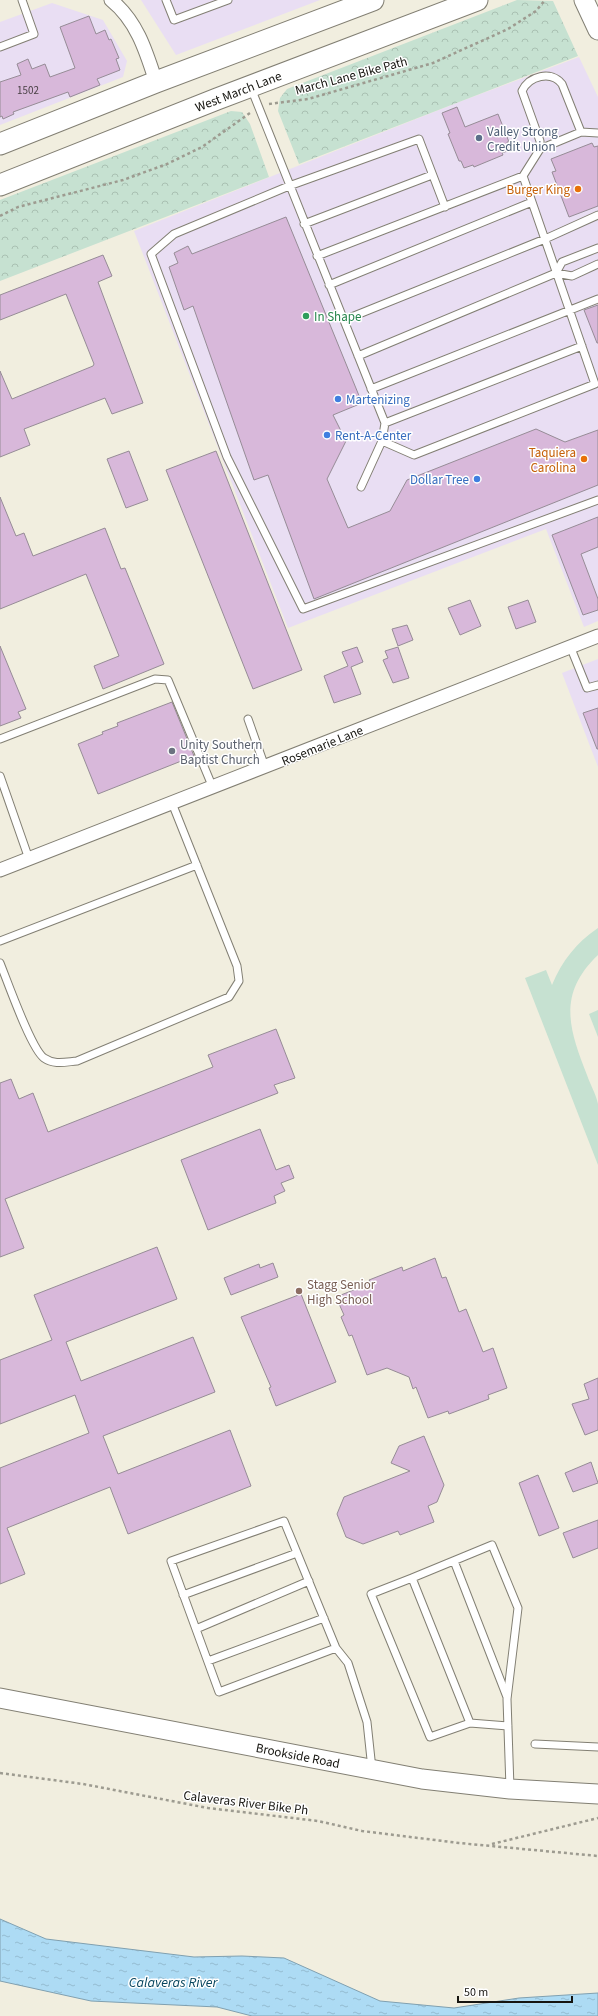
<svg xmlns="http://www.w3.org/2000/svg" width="598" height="2016" font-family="'Source Sans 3',sans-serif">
  <defs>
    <pattern id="park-crowns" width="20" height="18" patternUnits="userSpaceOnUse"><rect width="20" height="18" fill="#c6e1d1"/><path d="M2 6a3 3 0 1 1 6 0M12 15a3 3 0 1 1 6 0" fill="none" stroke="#a9c0b2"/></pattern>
    <pattern id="water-ripples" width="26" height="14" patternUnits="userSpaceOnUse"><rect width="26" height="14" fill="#addbf4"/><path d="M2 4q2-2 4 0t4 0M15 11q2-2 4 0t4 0" fill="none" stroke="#94bbd0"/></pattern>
  </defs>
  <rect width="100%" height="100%" fill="#f1eedf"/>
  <path fill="#e9def3" d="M141,0h179l-144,55z
    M52,3l51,17 24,41 -4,16 -123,48v-103z
    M579,57l19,40v524l-14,6 -38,-98 -258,99 -154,-397 325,-129z
    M598,659v108l-36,-94z"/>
  <path fill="#c6e1d1" d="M598,928v27c-41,39 -29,74 -11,120 3,9 9,19 11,29 0,15 0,44 0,61l-73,-187 21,-8 6,15c10,-24 24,-42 46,-57z
    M598,1010v27l-9,-23z"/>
  <path fill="url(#park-crowns)" d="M517,0l36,1 25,55 -279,108 -21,-53 2,-13 7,-9z
    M231,111l11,1 8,12 19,53 -269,104v-81z"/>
  <path fill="url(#water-ripples)" stroke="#80a0b0" d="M0,1919l46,20 148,18 48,-1 42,2 96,43 74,7 65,-10 79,-5v23h-346l-35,-9 -126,-6 -91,-20z"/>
  <path fill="#d8b8da" stroke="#968c96" d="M89,16l7,18 9,-4 4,10 2,-1 8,19 -3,1 4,11 -23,9 3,6 -30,12 -2,-5 -55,20 1,2 -11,5 -1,-3 -2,1v-35l21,-7 -4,-11 11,-5 4,10 13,-5 5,13 25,-9 -15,-41z
    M457,107l8,20 33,-13 11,28h-2l3,8 -8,3 1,2 -29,12 -1,-2 -9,3 -3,-7h-2l-11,-27 2,-1 -8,-20z
    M592,143l2,4 4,-1v60l-29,11 -17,-45 4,-1 -5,-12z
    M286,217l76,186 -29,12 13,26 -19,38 21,49 42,-17 17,-31 129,-51 29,13 33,-12v55l-284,114 -46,-124 -14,5 -61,-174 -9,4 -15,-43 9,-4 -4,-10 14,-7 4,8z
    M103,255l9,21 -14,6 45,121 -31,11 -7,-16 -81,31 6,16 -30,12v-86l12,28 81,-33 1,-2 -28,-70 -66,26v-25z
    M598,305v38h-1l-13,-33z
    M129,451l19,49 -22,8 -19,-49z
    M216,451l86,219 -49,19 -87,-219z
    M0,497l16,39 8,-3 9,23 72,-28 16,41 4,-1 39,96 -61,25 -9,-23 25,-10 -33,-82 -86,35z
    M598,517v30l-17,7 17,45v11l-15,5 -31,-80z
    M470,600l11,26 -21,9 -12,-27z
    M528,600l8,22 -20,7 -8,-22z
    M407,625l6,15 -15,6 -6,-17z
    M0,646l26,63 -8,3 3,6 -21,8z
    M357,647l6,15 -12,5 10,27 -27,9 -10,-27 24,-10 -6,-14z
    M398,647l11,31 -16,5 -10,-23 5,-2 -3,-7z
    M172,702l22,54 -96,38 -20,-50 25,-10 -1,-2 16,-6 -1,-3z
    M598,708v41h-1l-14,-36z
    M276,1029l19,49 -21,7 4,8 -273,106 19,49 -24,9v-174l11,-4 8,20 14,-6 15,39 165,-65 -5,-12z
    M260,1129l16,41 13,-5 5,13 -13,5 4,8 -11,5 2,7 -68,27 -27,-70z
    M157,1247l20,52 -111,43 15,39 112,-44 22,55 -112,44 15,38 112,-44 21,56 -123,48 -18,-47 -103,41 18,46 -25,10v-116l89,-35 -14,-38 -75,29v-64l52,-20 -18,-45z
    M435,1258l7,20 4,-1 13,35 7,-3 17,43 10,-4 14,40 -19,7 1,4 -40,15 -1,-3 -20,7 -12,-31 -3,2 -4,-12 -22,-9 -20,7 -15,-40 -3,1 -8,-19 3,-2 -8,-18 35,-14 -2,-3 33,-13 1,4z
    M273,1263l5,14 -47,18 -7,-17 35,-14 1,4z
    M301,1294l35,88 -60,24 -7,-18 2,-1 -30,-70z
    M598,1378v52l-13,5 -13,-31 17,-5 -5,-15z
    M424,1436l20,49 -7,17 -9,4 6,16 -34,13 -2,-4 -35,13 -17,-7 -9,-23 7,-17 66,-26 -19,-8 8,-17z
    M591,1462l7,21 -25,9 -8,-19z
    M538,1475l21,53 -20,8 -20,-53z
    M598,1520v28l-25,10 -10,-25z"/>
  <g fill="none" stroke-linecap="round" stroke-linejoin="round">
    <g stroke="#827f73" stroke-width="9">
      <path id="lane" d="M166,0l8,20 54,-20
        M0,47l34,-13 -12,-34
        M251,88l134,335 -3,18 -21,46
        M581,132l17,1
        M523,176l17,-27v-8l-18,-50c7,-15 29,-21 40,-7l19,48 -41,17
        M445,207l-26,-68 -130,47 -115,48 -23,20 76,203 76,152 295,-109
        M304,224l128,-49
        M317,256l206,-80 72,208 -181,71 -32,-14
        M556,273l6,-11 36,-14
        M329,285l203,-83
        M344,320l201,-81 53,-24
        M358,356l198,-83 16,3 26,-12
        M371,389l227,-90
        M385,423l197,-77
        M570,646l17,42 11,-3
        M248,719l17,48
        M0,739l155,-60 13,1 45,108
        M0,776l29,83
        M0,941l197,-76
        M0,963c7,17 31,86 44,95 10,7 21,4 33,3l152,-64 10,-16 -2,-15 -65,-163
        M454,1561l53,136
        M412,1578l80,-33 26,63 -11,91 3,89
        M183,1595l114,-42
        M196,1629l113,-48
        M336,1648l-117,44 -48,-131 113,-40 52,127 12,15 19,59 5,47
        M208,1661l116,-43
        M470,1723l-58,-145 -41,16 59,143 40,-14 38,3
        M535,1744l63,3"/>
    </g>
    <g stroke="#827f73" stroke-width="15">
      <path id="street" d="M111,0c26,21 35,51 45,82
        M0,870l598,-234"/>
    </g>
    <g stroke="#827f73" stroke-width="21">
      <path id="secondary" d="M584,0l14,30
        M0,1698l422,81 88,10 88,5"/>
    </g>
    <g stroke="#827f73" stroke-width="23">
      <path id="primary" d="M0,144l156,-62 217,-82
        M0,185l217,-86 260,-99"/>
    </g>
    <path stroke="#9d9b90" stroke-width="2.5" stroke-dasharray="3 3" stroke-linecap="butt" d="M269,104l39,-5 125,-36 75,-34 28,-18 9,-11
      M0,216l18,-9 105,-27 44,-16 35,-17 48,-34
      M0,1773l83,11 125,24 110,13 44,10 97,12 139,13
      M492,1844l106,-26"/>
    <use href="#lane" stroke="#fff" stroke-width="7"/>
    <use href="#street" stroke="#fff" stroke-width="13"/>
    <use href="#secondary" stroke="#fff" stroke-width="19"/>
    <use href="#primary" stroke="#fff" stroke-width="21"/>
  </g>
  <circle fill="#5c6f8a" stroke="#fff" stroke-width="1.5" cx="479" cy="138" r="4"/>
  <g fill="#e8710a" stroke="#fff" stroke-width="1.5">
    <circle cx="578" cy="189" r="4"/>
    <circle cx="584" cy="459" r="4"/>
  </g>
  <circle fill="#2e9e5b" stroke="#fff" stroke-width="1.5" cx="306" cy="316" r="4"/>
  <g fill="#3f7fe0" stroke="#fff" stroke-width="1.5">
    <circle cx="338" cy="399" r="4"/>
    <circle cx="327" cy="435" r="4"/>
    <circle cx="477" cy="479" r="4"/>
  </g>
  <circle fill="#6b7280" stroke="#fff" stroke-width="1.5" cx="172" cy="751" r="4"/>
  <circle fill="#8d6e63" stroke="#fff" stroke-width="1.5" cx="299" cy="1291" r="4"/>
  <g text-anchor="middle" stroke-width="3" stroke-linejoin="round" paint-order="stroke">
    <g font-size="11" fill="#463e42">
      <text x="28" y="94">1502</text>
    </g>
    <g font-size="13" fill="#161510" stroke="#fff">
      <text transform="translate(351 75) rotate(-15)" y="5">March Lane Bike Path</text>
      <text transform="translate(238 91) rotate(-21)" y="5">West March Lane</text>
      <text transform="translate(322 745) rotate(-22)" y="5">Rosemarie Lane</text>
      <text transform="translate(298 1755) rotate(11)" y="5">Brookside Road</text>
      <text transform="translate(246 1802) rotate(7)" y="5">Calaveras River Bike Ph</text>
    </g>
    <g font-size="13" fill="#4e5e75" stroke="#fff" text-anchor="start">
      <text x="487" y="136">Valley Strong<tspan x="487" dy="15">Credit Union</tspan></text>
    </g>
    <g font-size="13" fill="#c56008" stroke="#fff" text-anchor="end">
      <text x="570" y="194">Burger King</text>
      <text x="576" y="457">Taquiera<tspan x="576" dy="15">Carolina</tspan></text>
    </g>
    <g font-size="13" fill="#27864d" stroke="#fff" text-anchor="start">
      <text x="314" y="321">In Shape</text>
    </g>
    <g font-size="13" fill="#366cbe" stroke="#fff" text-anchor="start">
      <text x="346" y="404">Martenizing</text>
      <text x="335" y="440">Rent-A-Center</text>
      <text x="469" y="484" text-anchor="end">Dollar Tree</text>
    </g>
    <g font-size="13" fill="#5b616d" stroke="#fff" text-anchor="start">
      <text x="180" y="749">Unity Southern<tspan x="180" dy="15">Baptist Church</tspan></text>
    </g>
    <g font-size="13" fill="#785e54" stroke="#fff" text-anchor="start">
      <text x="307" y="1289">Stagg Senior<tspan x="307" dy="15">High School</tspan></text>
    </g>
    <g font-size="14" font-style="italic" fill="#07465f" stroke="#fff">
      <text x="173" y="1987">Calaveras River</text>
    </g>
  </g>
  <path d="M458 1996v6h114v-6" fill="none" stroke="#161510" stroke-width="2"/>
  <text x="464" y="1996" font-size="12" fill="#161510" stroke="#ffffff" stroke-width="3" paint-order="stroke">50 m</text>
</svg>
